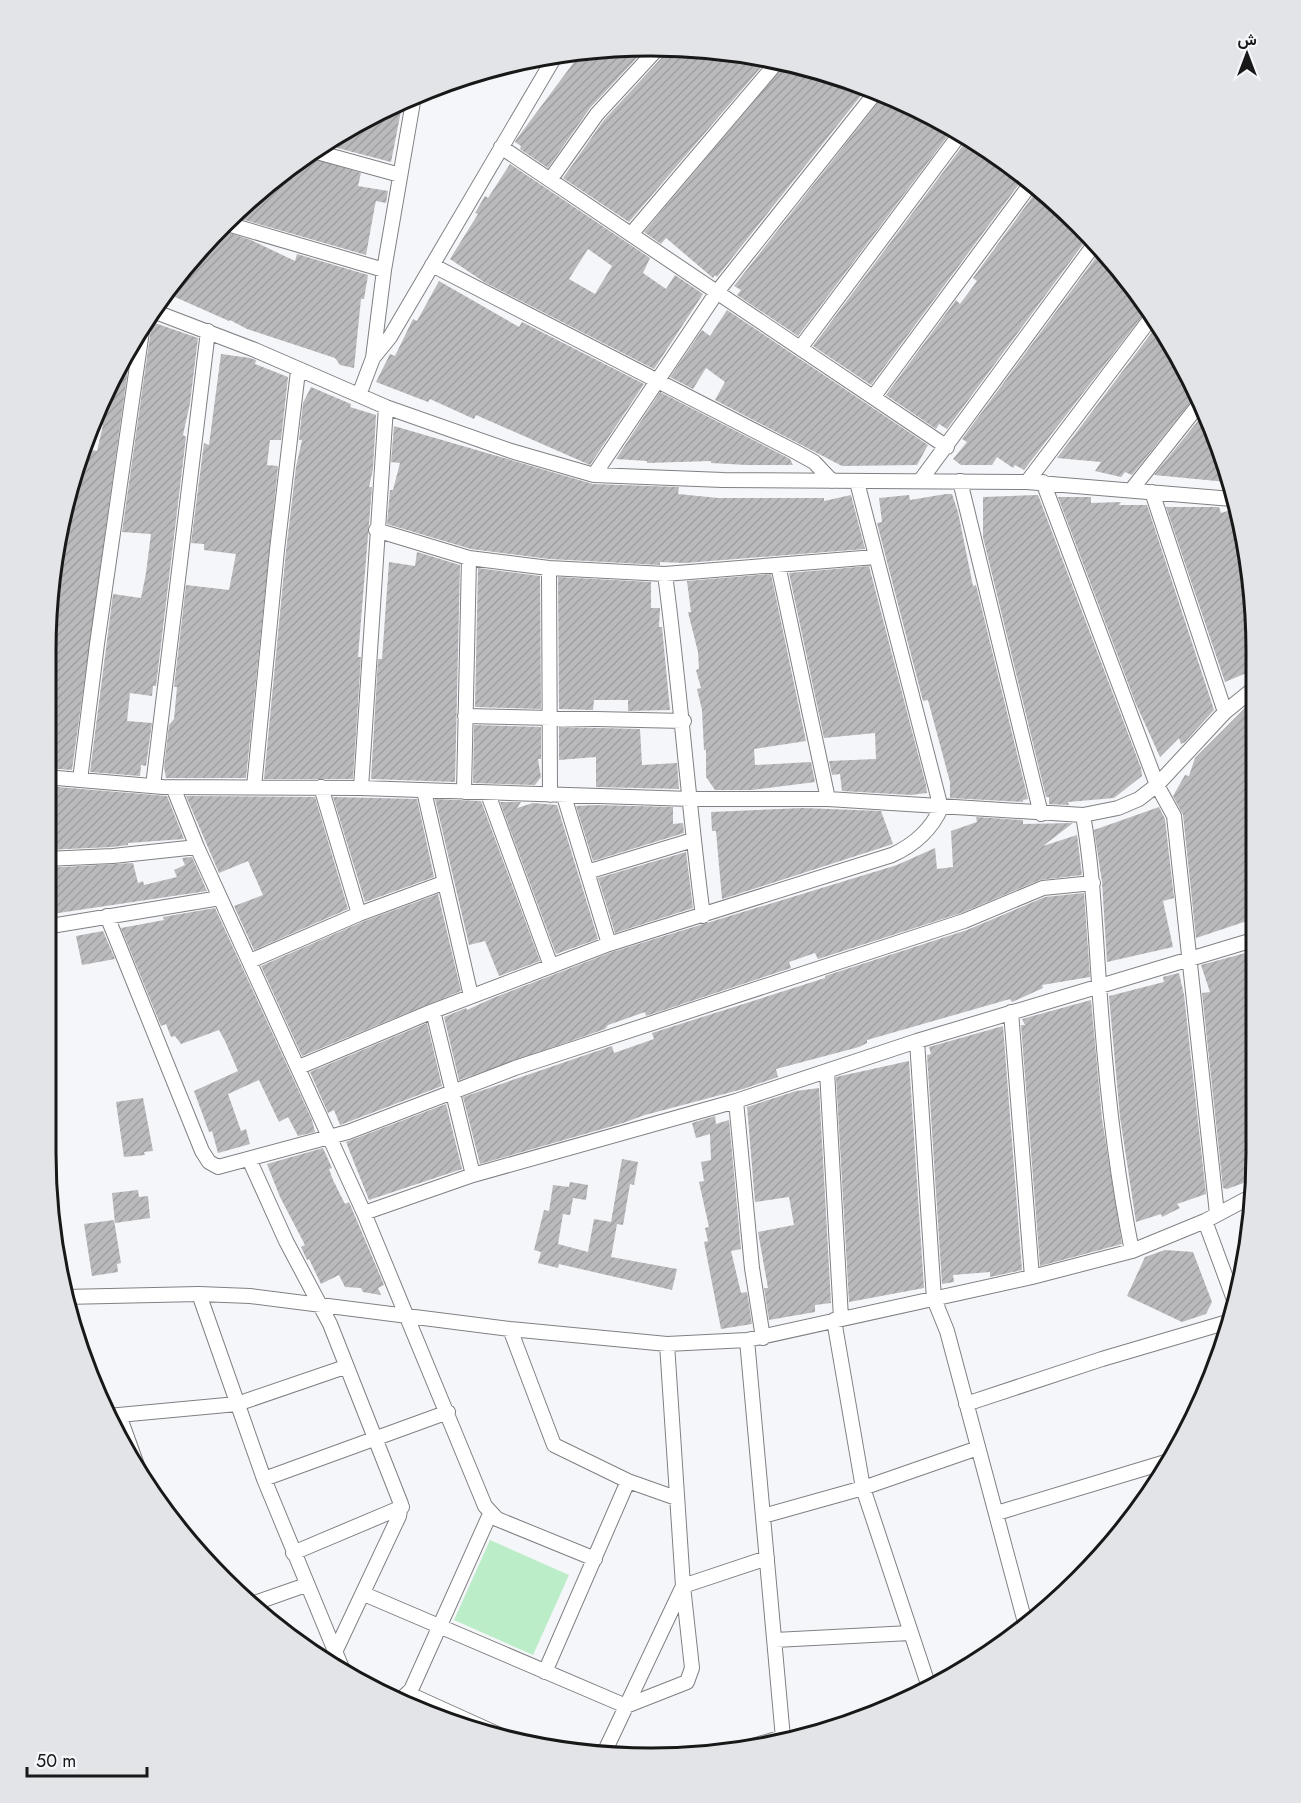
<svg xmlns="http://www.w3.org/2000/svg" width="1301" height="1803" font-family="Jost,Vazirmatn,sans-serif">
  <defs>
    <pattern id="building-hatch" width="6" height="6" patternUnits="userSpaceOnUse" patternTransform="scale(1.5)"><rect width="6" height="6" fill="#bab9bc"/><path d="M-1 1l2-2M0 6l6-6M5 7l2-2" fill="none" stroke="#9f9ea1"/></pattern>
  </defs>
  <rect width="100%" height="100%" fill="#f5f6f9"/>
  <path fill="#bcedc9" d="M490,1540l79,35 -36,80 -79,-35z"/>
  <path fill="url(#building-hatch)" fill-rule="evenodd" d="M690,46l78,13 -139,163 -66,-44 41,-58 62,-67 2,-6z
    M646,48l-56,60 -42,60 -28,-19 1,-3 -6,-4 1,-2 67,-90z
    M787,62l21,4 59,22 -150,189 -2,-2 -2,3 -47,-40 -5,6 -17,-12z
    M884,95l35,13 34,21 -155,207 -61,-41 4,-5 -7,-4z
    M403,101l-12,61 -69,-18 26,-18z
    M967,140l58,36 -154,209 -58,-39z
    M306,156l55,17 -3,13 30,5 -2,12 -10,-2 -1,4 -9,50 -135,-39 21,-21z
    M510,164l140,94 -7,15 23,16 9,-14 28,19 -49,75 -170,-87 -34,-23 28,-45 -3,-1 10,-17 3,2zM588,249l24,17 -17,28 -26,-15z
    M1039,188l50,48 -142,193 -8,-5 -3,5 -50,-34 70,-95 4,4 17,-23 -4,-3z
    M217,229l34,11 44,21 2,-7 71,21 -4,24h-3l-7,69 -14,-3 -5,-7 -88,-29 -17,-9 -1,1 -63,-28 29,-41z
    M1103,248l10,13 -3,4 14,10 25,32 -125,163 -9,-5 -2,3 -16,-11 -5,8h-31l-8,-6 14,-17 -5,-3z
    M439,281l80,46 3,-5 122,62 -54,81 -114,-50 -2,4 -44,-20 -2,3 -52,-20 14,-28 5,2 18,-37 4,2z
    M727,310l201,135 -11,20 -75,1 -127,-66 10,-18 -19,-14 -13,21 -23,-12 32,-47 8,6z
    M152,322l46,16 -8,65 -7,32 3,2 -30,249h-3l-1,10 -22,-3 -3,28 25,2 -6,43 -5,-1 -1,11 -50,-4 23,-178 28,4 5,-25 5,-39 -29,-2z
    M1159,323l38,71 -65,81 -7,-3 -4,5 -26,-6 6,-9 -44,-4z
    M132,340l-60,430 -27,-2v-77l6,1 4,-37 -7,-1 5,-39 -4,-1 8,-82 25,-84 15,3 6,-26 -13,-2 1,-4z
    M221,354l29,4 6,2 -1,4 33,13 -7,63h-11l-3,25 11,1 -32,312h-80l-2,-11 5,-42 5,-6 3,-32h-3l12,-102 43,5 7,-36 -32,-4v-6l-13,-1 13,-100 5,2z
    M311,387l40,17 -1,3 26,8 -3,54 -4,18h3l-14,170h3l-8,122h-89l22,-228 10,-84 6,-27h-3l4,-37z
    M660,392l130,67 3,6h-46l-36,-2v-2l-64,2v-2l-31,-2z
    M1206,411l21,71 -73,-7z
    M394,426l199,58 86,3 -1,7 40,4h106v3l27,-6 14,54 -180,14 -25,-1v3l-110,-6 -79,-10 -84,-25 3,-34h3l7,-27 -9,-1z
    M946,494h6l6,18 15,74 3,-1 52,214 -5,1v2l-73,-4v-16l-22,-82 -5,1 -46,-178 5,-1 -3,-24 30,-3 1,5z
    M1038,495l103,273 1,8 -28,22 -46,4 1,3 -20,-1v-7h-3l-63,-260v-40z
    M1058,497h33v6l30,-1 -2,3h28l67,205 -29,32 -4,2 -2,-6 -19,19 -24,-53z
    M1166,507h53l2,6 13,-4 17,62v7l-4,2 4,11v80l-26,11z
    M417,552l43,13 -5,217 -84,-3 7,-120h4l7,-97 26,4z
    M869,566l57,219 1,8 -16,2 -69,-4 -2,-17 -8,1 -3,-14 47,-2 -1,-26 -51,5 -35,-165z
    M478,568l62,8 1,133 -66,-2z
    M771,574l35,167 -52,8 1,16 56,-3 4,20 -64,8h-36l-9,-13v-27h-2l-2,-40 -5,-21 4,-1 -5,-18 3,-1 -1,-17 -10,-40h3l-4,-31z
    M558,577l93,5v26h9l-1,19h3l8,83 -42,1v-11h-34l-1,10 -34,-1z
    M1248,705l4,2 1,212 -57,19 -13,-123 -10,-19 12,-21 4,1 6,-18z
    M474,725l67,2v32h-3l3,18 -6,8 -62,-2z
    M559,727l81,2 2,36 35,-2 2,26 -83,-2v-30l-37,3z
    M45,786l122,10 17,43 -56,4v2l-16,2 -67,3z
    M186,796l129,1 33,112 -94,41 -20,-44 29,-11 -15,-34 -29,12z
    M333,797l84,2 17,78 -69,25z
    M435,799l46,2 59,160 -41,15 -14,-35 -16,4z
    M500,802h21l-4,6 16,-5 24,2 41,134 -42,15z
    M595,805l78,2v17l10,-1 1,10 -91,28 -17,-55z
    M1159,807l6,12 9,79 -11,3 10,46 -66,15 -5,-80 -8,-52z
    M803,808l78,3 12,33 -171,55 -6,-68h-4l-1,-19z
    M976,817l47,3v4l50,-1 -30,23 34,-11 5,40 -42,5 -79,33 -143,46 -3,-6 -26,9 2,6 -145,48 -1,-4 -37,13 -3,4 -146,51 -15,-63 22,-9 1,2 26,-12 119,-46 285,-87 38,-17 2,21 16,-2 -2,-36 26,-9z
    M686,852l7,56 -78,25 -17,-55z
    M192,857l15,34 -162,24v-47l88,-5 5,20 5,-2 1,4 33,-8 -3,-7 11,-5 -3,-7z
    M1084,893l6,84 -48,8 1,3 -31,14 -2,-3 -143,41v3l-8,4 -83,22 2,8 -35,12 -98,26 -22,8 -143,41 -17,-67 149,-51 2,7 40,-14 -2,-6 173,-55v-2l142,-46 78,-33z
    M438,894l23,97 -159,65 -41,-90 101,-44z
    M215,908l97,212 3,12 -17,4 -10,-19 -9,5 -20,-42 -31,14 13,37 5,-2 4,15 -32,9 -6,-22 -3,1 -15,-41 44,-20 -13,-30 -6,-11 -38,14 -6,-8 -4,1 -5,-13 -5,2 -40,-98 43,-8 -1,-3z
    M103,931l12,28 -33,6 -6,-29z
    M1253,951l2,221 -6,1 3,7 -25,9 -4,-1 -21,-195 8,-1 -9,-27z
    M1179,973l5,22 22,199 -29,10 3,4 -18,9 -1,-3 -25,8 -16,-105 -11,-121 55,-14 -1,-5z
    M1091,1000l11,119 20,125 -82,22 -19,-241h4l-3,-6z
    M427,1023l15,63 -102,39 -6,-15 -6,3 -18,-41z
    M1003,1026l19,244 -32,7v-5l-37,3 1,7 -12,2 -15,-229 4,-1 -2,-7z
    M909,1061l15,227 -75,14 -13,-225z
    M819,1088l12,215 -16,2v7l-46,8 -5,-32h4l-10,-56 36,-7 -5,-28 -34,5 -8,-95 49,-16z
    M143,1098l10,53 -9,1 1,3 -21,2 -8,-55z
    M446,1104l16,65 -93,31 -23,-58z
    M715,1116l1,8 13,-4 12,129 -10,2 10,42 6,-1 5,32 -31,5 -17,-87 4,-1 -3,-13 4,-1 -10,-45 5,-1 -3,-19 10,-2 -1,-26 -14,4 -4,-15z
    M323,1148l9,20 -3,1 4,11 12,24 4,-2 35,83 -6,3 3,7 -18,-3 -2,-4 -16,-1 -6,-12 -18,9 -12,-25 -2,1 -6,-13 4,-2 -25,-48 -13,-33z
    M622,1159l16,3 -4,23 -4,-1 -7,41 -6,-1 -6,33 66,12 -5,21 -113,-26 -1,4 -20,-5 3,-11 -7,-2 10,-40 5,1 4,-26 16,2 1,-5 18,3 -2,15 -13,-2 -3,17 -7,-1 -5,30 30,8 6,-33 17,3z
    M138,1190l1,7 9,-1 2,22 -35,5 -3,-30z
    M114,1220l7,43 -4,1 1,8 -26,4 -8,-52z
    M1165,1250l28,2 19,50 -6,12 -24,8 -55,-26 18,-39z"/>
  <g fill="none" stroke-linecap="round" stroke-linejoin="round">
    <g stroke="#7f8083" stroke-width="16">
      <path id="street" d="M501,147l446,300
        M313,151l87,24
        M550,180l47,-66 62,-67
        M224,223l160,47
        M632,233l146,-172
        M432,265l362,186 20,11 18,19
        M153,311l102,39 131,57 125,44 83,24 129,5 304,2 205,17
        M801,347l159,-213
        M373,358l17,-21 167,-284
        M359,395l14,-37 11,-88 30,-174
        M874,396l158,-214
        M594,475l123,-183 159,-200
        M920,481l176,-239
        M960,481l81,333
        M1027,482l127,-168
        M1043,482l114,303 17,31 43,398
        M1132,489l69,-87
        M1152,492l73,220
        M376,530l93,28
        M778,565l50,234
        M549,568l1,227
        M665,574c15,114 23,228 38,342
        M465,716l219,5
        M45,777l118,10 198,1 330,11h137l255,16 35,-7 21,-9 18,-14 68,-73 27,-22
        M80,780l17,-136 46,-320
        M153,786l55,-455
        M173,787l24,60 167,366 121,293 12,13 98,40
        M254,787l23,-237 21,-179
        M321,787l38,127
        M361,788l25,-381
        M424,791l47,205
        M464,792l5,-234 80,10 116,6 210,-17
        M488,794l63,172
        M564,796l45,148
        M1083,815c10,56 12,112 16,168 6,90 15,180 33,268
        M45,859l68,-3 84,-9
        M587,872l106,-32
        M107,916l95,235 7,11 9,5 130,-35 167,-64 449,-147 79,-33 50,-5
        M45,927l175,-29
        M250,961l109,-47 84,-31
        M433,1011l40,164
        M1011,1012l21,265
        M917,1041l17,258 13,32 79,295
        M299,1067l134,-56 176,-67 283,-89c22,-10 39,-25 49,-47l-84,-326
        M827,1071l14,247
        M736,1101l16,167 11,70
        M249,1159l37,82 44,83 71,180 -2,12 -64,136
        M364,1213l109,-38 263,-74 181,-60 336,-101
        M1205,1221l31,84
        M199,1294l65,185 78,189
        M64,1297l135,-3 51,2 260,33 157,15 80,-4 285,-63 100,-26 73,-30 49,-26
        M834,1320l29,168 66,199
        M510,1329l44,116 74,36 48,17
        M747,1340l36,398
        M966,1404l136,-45 129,-38
        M119,1415l23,64
        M108,1416l129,-12 108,-37
        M264,1479l184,-67
        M997,1513l172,-52
        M763,1516l100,-28 115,-40
        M293,1553l109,-46
        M364,1594l262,112 61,-24 5,-14 -9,-82 -16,-242
        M249,1605l57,-20
        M775,1640l135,-7
        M545,1672l83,-191
        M409,1694l95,43
        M398,1702l13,-12 79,-176
        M736,1751l47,-14
        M604,1753l79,-167 84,-28"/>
    </g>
    <use href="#street" stroke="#fff" stroke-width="14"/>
  </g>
  <path d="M0 0H1301V1803H0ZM651 56H651A595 595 0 0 1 1246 651V1153A595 595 0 0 1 651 1748H651A595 595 0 0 1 56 1153V651A595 595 0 0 1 651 56Z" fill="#e3e4e7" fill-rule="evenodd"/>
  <path fill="none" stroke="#181819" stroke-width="3" d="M651 56H651A595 595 0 0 1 1246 651V1153A595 595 0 0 1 651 1748H651A595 595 0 0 1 56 1153V651A595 595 0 0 1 651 56Z"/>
  <g transform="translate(1247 54)" stroke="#f5f6f9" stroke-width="4.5" paint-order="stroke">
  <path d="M0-4.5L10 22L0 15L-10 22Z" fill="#181819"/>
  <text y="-9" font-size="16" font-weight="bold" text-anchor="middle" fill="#181819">ش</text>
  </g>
  <path d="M27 1767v9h120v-9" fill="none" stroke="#181819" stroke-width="3"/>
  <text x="36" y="1767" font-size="18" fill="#181819" stroke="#f5f6f9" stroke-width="4.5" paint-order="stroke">50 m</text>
</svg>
